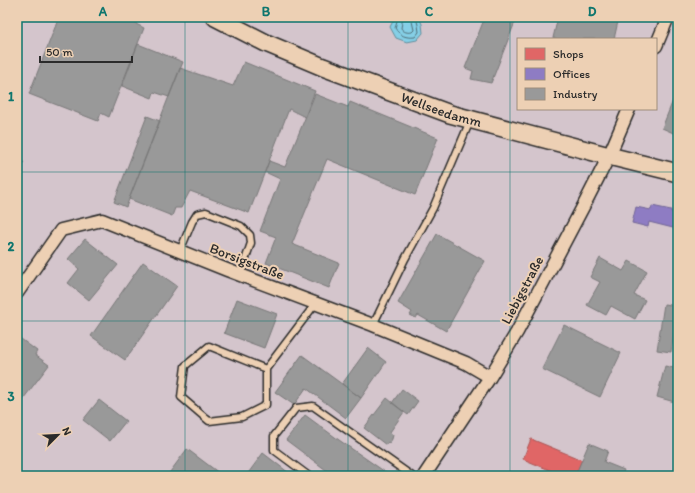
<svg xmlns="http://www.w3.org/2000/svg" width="695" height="493" font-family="Itim,sans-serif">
  <rect width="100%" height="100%" fill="#e2cbbf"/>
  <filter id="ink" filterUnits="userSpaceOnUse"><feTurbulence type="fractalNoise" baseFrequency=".025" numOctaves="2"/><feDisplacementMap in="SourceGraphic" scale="8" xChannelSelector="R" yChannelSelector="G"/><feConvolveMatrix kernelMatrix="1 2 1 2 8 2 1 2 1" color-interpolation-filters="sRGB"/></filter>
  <g filter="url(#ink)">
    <path fill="#d4c5cc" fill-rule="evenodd" d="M17,17h661v459h-661zM518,39h138v70h-138z"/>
    <path fill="#85cfe6" stroke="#618d9b" d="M395,17h24l3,7 1,9 -6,7 -10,2 -11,-4 -6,-11z"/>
    <path fill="#e06666" stroke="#aa5454" d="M531,439l51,21 -7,16h-11l-41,-17z"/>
    <path fill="#8e7cc3" stroke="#706495" d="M652,206l19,4v2l7,1 -1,16 -28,-7 -1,5 -16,-4 4,-16 15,3z"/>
    <path fill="#999" stroke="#787878" d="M59,17h79l-2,7 8,4 -35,89 -8,-4 -3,8 -69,-27z
      M485,17h32l-26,66 -20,-4 2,-8 -8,-3z
      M558,17h61l-5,22h-54l-7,-1z
      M138,44l45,18 -14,35 -15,-5 -2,6 -30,-12z
      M244,62l71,29 -10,26 -16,-8 -40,104 -59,-22 -9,17h-6l-3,8 -43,-17 51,-131 53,18z
      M315,94l33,13 2,-5 88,36 -23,57 -88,-36 -35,85 47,19 -10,25 -63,-25 10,-26 -16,-6 20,-52 -15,-7 4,-11 16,6z
      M674,98l4,2v35l-16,-7z
      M147,116l13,5 -34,86 -12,-5z
      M17,155l7,8 -7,5z
      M437,234l48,27 -39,70 -28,-16 -2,3 -6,-3 2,-3 -14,-9z
      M85,239l33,26 -29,35 -21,-17 11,-14 -11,-10z
      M600,258l23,13 6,-10 18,10 -13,24 11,5 -10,19 -24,-13 -5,9 -19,-10 13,-23 -10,-5z
      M143,262l34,24 -52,74 -34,-24z
      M237,299l40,15 -13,34 -40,-15z
      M664,304l14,2 -7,46 -14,-2z
      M564,325l57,28 -21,44 -58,-28z
      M17,336l20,15 -2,4 14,10 -32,42z
      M368,348l18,14 -25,36 -19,-14z
      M302,355l59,43 -15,20 -40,-30 -12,17 -19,-13z
      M665,366l13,3v34l-21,-6z
      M402,389l16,12 -10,14 -16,-12z
      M387,398l17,14 -14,20 3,3 -1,4 -3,5 -1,-2 -2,3 -22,-17z
      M99,400l27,21 -16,20 -27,-21z
      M305,415l34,25 49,34 -2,2h-58l2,-3 -44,-33z
      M589,443l19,8 -4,11 20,8 -2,6h-47z
      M187,449l36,27h-56z
      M263,453l26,20 -2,3h-41z"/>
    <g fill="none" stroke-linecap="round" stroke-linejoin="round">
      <path stroke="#4f6d76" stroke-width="1" d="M398,17l-3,11c5,8 11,10 20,9l4,-5 -1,-7 -2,-8
        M403,17l-2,11c2,4 7,5 11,4l2,-2 -3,-13"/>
      <g stroke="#2b2b2b" stroke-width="9">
        <path id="service" d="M180,251l12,-29 5,-8 9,-2 35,14 9,9 1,8 -11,32
          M373,325l32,-66 28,-51 37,-87
          M266,369v36l-24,12 -33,4 -28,-24 4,-31 24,-20 57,23 50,-66
          M309,476l-35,-26v-14l22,-28 17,-2 99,70"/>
      </g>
      <g stroke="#2b2b2b" stroke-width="15">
        <path id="minor" d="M656,46l12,-29
          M17,293l44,-63 41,-10 125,50 146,55 93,38 24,14
          M424,476l66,-99 27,-45 68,-129 24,-47 20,-47"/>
      </g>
      <g stroke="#2b2b2b" stroke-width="20">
        <g id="secondary">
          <path id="s1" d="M215,17l51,26 57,24 127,47 159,42 69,17"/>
        </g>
      </g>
      <use href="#service" stroke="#edd0b4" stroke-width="6"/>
      <use href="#minor" stroke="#edd0b4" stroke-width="12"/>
      <use href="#secondary" stroke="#edd0b4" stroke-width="17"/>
    </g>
  </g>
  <path fill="none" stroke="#0f766e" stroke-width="1" stroke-opacity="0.55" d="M185,17v459M348,17v459M510,17v459M17,172h661M17,321h661"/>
  <g text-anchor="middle" stroke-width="4" stroke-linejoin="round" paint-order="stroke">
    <g font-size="14" fill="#2b2b2b" stroke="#edd0b4">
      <text dy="5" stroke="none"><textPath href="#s1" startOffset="245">Wellseedamm</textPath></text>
      <text transform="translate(247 261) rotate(21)" y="5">Borsigstraße</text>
      <text transform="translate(522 290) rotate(-62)" y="5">Liebigstraße</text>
    </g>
  </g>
  <rect width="695" height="493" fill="none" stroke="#edd0b4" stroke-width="44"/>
  <rect x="517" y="38" width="140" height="72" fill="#edd0b4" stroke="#9f8e7d"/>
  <rect x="525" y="48" width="20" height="12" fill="#e06666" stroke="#9f8e7d"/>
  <text x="553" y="58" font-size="12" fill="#2b2b2b">Shops</text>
  <rect x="525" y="68" width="20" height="12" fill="#8e7cc3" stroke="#9f8e7d"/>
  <text x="553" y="78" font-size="12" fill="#2b2b2b">Offices</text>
  <rect x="525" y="88" width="20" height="12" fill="#999999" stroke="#9f8e7d"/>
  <text x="553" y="98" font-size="12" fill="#2b2b2b">Industry</text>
  <g transform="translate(58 435) rotate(66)" stroke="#edd0b4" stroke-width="3" paint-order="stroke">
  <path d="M0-3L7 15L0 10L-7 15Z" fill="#2b2b2b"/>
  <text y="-6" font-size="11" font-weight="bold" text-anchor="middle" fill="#2b2b2b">N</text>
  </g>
  <path d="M40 56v6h92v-6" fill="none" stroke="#2b2b2b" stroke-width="2"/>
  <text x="46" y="56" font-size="12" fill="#2b2b2b" stroke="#edd0b4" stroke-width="3" paint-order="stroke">50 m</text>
  <rect x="22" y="22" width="651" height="449" fill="none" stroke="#0f766e" stroke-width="1.5"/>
  <g font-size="13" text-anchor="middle" font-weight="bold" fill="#0f766e">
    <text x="103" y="16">A</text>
    <text x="266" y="16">B</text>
    <text x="429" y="16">C</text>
    <text x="592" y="16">D</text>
    <text x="11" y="101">1</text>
    <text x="11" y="251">2</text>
    <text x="11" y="401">3</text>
  </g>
</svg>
